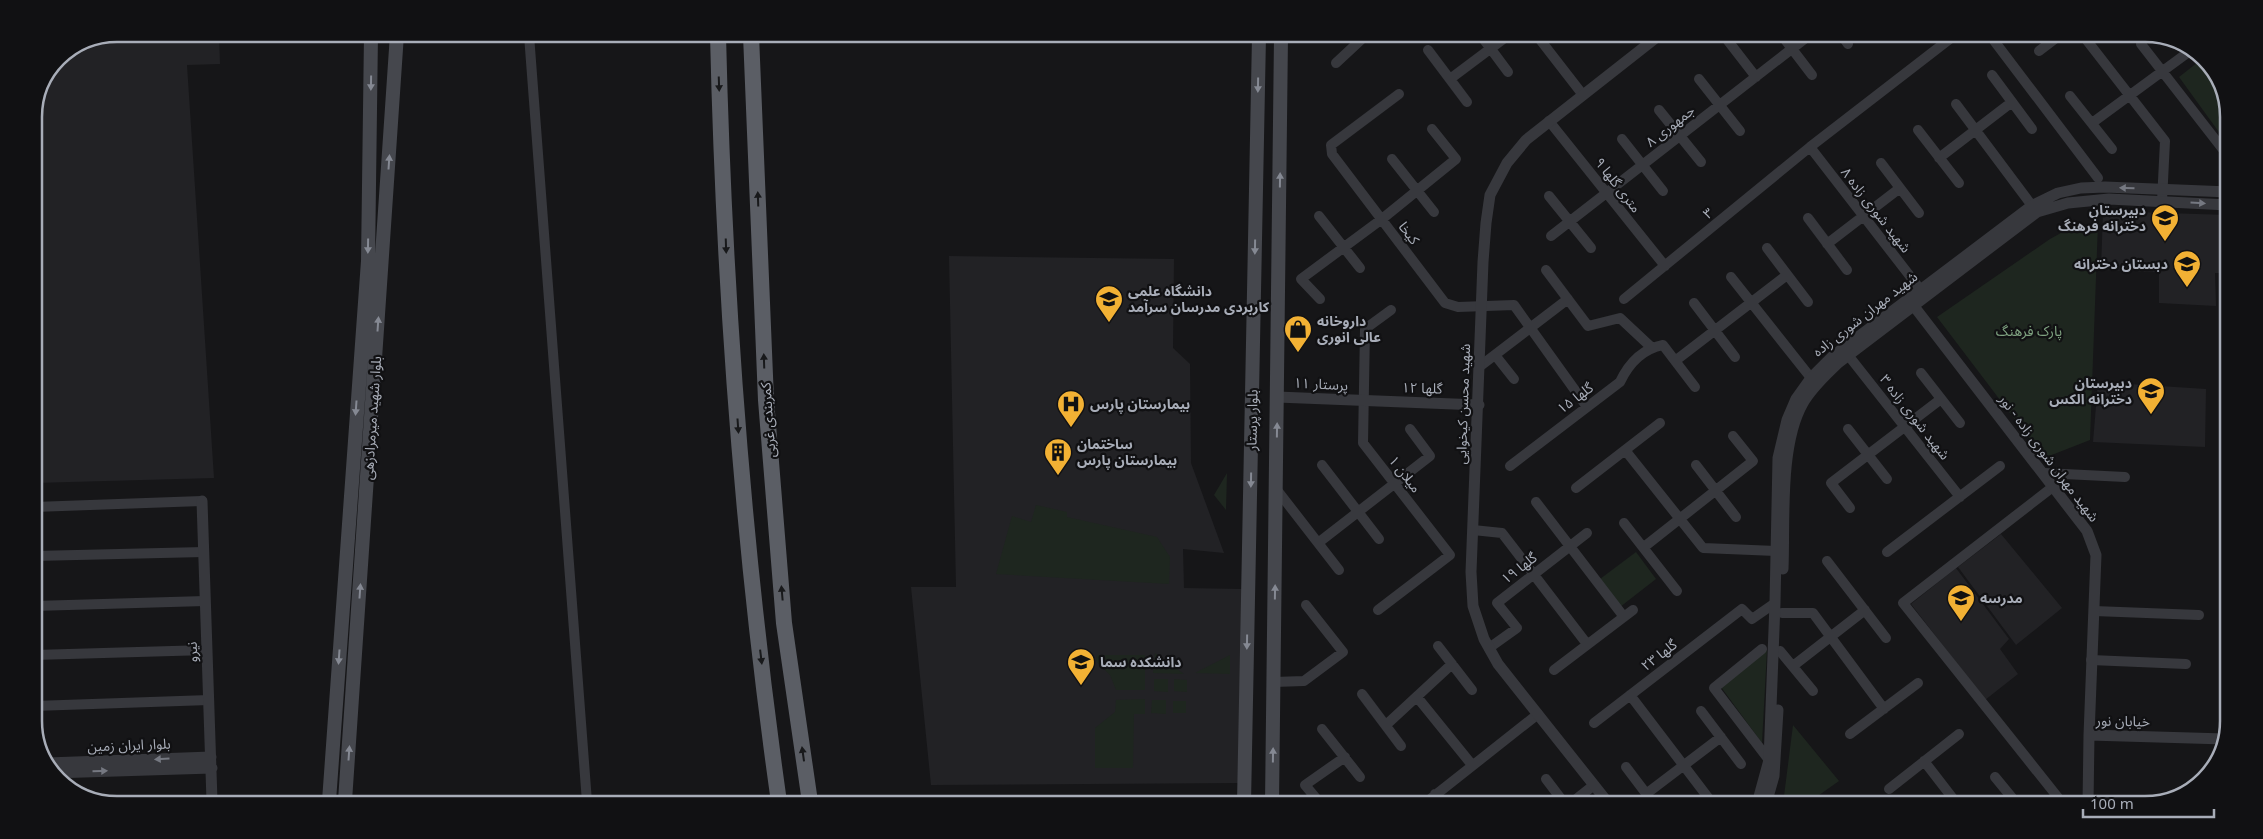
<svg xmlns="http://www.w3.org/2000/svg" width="2263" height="839" font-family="'Noto Sans','Noto Sans Arabic',sans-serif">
  <rect width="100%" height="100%" fill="#161618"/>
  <path fill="#222225" d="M118,34h101l1,30 -33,1 27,413 -180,5v-370l25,-55 27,-18z
    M2103,211l125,4v56l-3,2h-10l1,33 -57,-3v-31l-58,-2z
    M949,256l225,3 -1,89 17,16 1,99 33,90 -41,-4 1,39 58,1 -4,194 -307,2 -20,-198h45z
    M2098,382l108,7 -1,58 -112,-5z
    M2001,534l61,74 -46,37 -58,-78z
    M1956,568l53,71 -9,10 18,25 -33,26 -74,-96z"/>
  <path fill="#1e261f" d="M2202,59l10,7 17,46v34l-50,-69z
    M2098,223l-8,217 -46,18 -107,-141 113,-78 22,-12z
    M1227,473l-1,37 -12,-15z
    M1036,505l31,7v5l90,20 13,20 -1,27 -173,-10 16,-58 19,6z
    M1636,552l20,27 -36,28 -20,-28z
    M1767,650l-5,93 -41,-56z
    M1155,653l29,21 -31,-1z
    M1097,655h48v35h-29l-6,-15 -14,-14z
    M1230,655v19l-35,-1z
    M1154,679h14v13l-14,-1z
    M1174,679l13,1v12l-13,-1z
    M1145,699v15h-11l-1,54h-38v-40l20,-16 1,-12z
    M1152,700h14v14l-15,-1z
    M1173,701h13v12h-13z
    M1793,725l46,56 -34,24 -22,-1z"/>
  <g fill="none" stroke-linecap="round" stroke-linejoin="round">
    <path stroke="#37383d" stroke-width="10" d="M529,35l58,767
      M1482,37l26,35
      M1538,37l45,58
      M1725,37l31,40
      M1783,37l29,38
      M1843,37l5,7
      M1992,38l106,140
      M2085,38l80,103 -3,60
      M2141,44l84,108
      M1428,50l39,52
      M2039,51l17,-13
      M1336,63l29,-27
      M1992,75l40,54
      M1450,79l56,-42
      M1699,79l41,52
      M1399,94l-68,51 1,9 113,149 13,4 56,-2 73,102
      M2070,96l42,53
      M1956,104l80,107
      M1659,110l42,52
      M1549,121l116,145
      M2092,123l98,-72
      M1918,130l41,53
      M1622,139l41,52
      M1810,147l110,142
      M1939,158l73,-56
      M1392,159l42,53
      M1881,163l38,50
      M1549,196l42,52
      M1319,216l41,52
      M1808,218l39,52
      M1551,236l256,-199
      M1827,244l73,-56
      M1767,248l41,54
      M1546,270l42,56 32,-8 31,29
      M1731,277l80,101
      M1320,299l-19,-20 81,-60 74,-60 -24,-30
      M1624,299l186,-152 141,-109
      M1694,303l41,54
      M1495,355l19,24
      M1848,355l112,142
      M1675,361l112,-86
      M1479,367l89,-68
      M1921,373l39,50
      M1848,429l39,50
      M1625,450l78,98 73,3
      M1322,465l57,74
      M1696,465l40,52
      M1510,466l110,-84c9,-19 22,-33 43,-37l32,42
      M2044,473l81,4
      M2054,486l-151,117 161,202
      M1576,488l84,-65
      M1277,490l62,80
      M1536,502l88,115
      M34,507l168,-6
      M1850,508l-19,-25 110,-84
      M1624,523l53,68
      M1473,530l29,3 85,111
      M1318,543l112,-87 -20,-27
      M1644,547l109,-86 -20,-25
      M1887,552l113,-86
      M34,556l170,-4
      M1827,561l59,77
      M34,606l171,-5
      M1378,610l72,-55 -87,-112 2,-114 26,-19
      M2094,611l105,4
      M1782,613h31l71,96
      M1438,646l34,44
      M1489,648l28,-20 -20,-25 90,-70
      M1762,649l-48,39 55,72
      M1780,651l33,40
      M34,655l173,-5
      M2091,660l95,4
      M1793,666l72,-56
      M1554,670l79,-60
      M1274,682l30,-1 39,-29 -37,-47
      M1362,694l39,52
      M1630,695l83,109
      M1417,697l55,68
      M34,706l175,-6
      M1701,711l40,53
      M1594,723l148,-114 10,10 23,-16
      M1386,725l66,-61
      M1322,729l38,48
      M1850,734l68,-51
      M1924,761l34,44
      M1626,767l28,37
      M1995,777l23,28
      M1546,779l19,25
      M1889,789l70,-55
      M1435,794l8,10
      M1646,794l75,-57
      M1320,803l-15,-18 40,-28
      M1424,804l114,-90
      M1570,804l24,-19"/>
    <path stroke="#37383d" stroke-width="11" d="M1913,305l174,226 9,24 -7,180
      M1277,397l202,8
      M202,501l10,300
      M1783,569c2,-48 -4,-124 20,-166 9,-16 23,-28 35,-40l199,-151 31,-9 41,-4 119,6
      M48,763l163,-6
      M52,773l160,-5
      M1609,804l-111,-140 -14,-25 -11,-33 -2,-34 12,-310 3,-39 4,-28 17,-32 19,-23 131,-103
      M1757,804l12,-44 6,-157 3,-145 9,-38 9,-21 15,-21 22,-22 200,-151 25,-12 23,-5 24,-1 124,5
      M1766,804l8,-28 4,-66
      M2088,805l1,-70 136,4"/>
    <path stroke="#45474d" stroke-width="14" d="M329,801l39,-540 3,-227
      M345,801l52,-767
      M1244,803l15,-767
      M1272,803l9,-767"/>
    <path stroke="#5b5e65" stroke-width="16" d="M718,35c6,257 25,513 61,767
      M751,35l15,365 18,223 26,179"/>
  </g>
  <defs><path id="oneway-solid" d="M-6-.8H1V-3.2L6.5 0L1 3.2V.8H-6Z" transform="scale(1.25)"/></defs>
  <g fill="#858993">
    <use href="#oneway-solid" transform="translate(371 83) rotate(91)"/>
    <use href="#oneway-solid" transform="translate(1258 85) rotate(91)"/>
    <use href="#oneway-solid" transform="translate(389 162) rotate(-86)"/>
    <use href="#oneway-solid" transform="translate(1280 180) rotate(-89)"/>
    <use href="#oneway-solid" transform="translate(368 246) rotate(91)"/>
    <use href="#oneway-solid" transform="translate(1255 247) rotate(91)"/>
    <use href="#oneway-solid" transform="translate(378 324) rotate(-86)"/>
    <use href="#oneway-solid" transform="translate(356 408) rotate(94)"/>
    <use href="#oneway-solid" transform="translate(1277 430) rotate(-89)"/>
    <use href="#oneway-solid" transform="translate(1251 480) rotate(91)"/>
    <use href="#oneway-solid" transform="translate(360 591) rotate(-86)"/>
    <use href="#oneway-solid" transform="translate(1275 592) rotate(-89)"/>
    <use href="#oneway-solid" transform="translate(1247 642) rotate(91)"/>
    <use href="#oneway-solid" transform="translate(339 657) rotate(94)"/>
    <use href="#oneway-solid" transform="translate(349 753) rotate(-86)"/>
    <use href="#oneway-solid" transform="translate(1273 755) rotate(-89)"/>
  </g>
  <g fill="#18191b">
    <use href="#oneway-solid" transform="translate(719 84) rotate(88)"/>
    <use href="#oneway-solid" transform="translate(758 199) rotate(-92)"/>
    <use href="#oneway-solid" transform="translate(726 246) rotate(88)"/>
    <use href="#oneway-solid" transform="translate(764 361) rotate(-92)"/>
    <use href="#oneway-solid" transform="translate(738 426) rotate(86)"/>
    <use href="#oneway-solid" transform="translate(782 593) rotate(-95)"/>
    <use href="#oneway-solid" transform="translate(761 657) rotate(83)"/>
    <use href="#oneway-solid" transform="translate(803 754) rotate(-98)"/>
  </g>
  <g fill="#757881">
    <use href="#oneway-solid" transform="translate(2127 188) rotate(-178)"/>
    <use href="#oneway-solid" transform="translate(2198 203) rotate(3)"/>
    <use href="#oneway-solid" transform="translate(162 759) rotate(177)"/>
    <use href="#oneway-solid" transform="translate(100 771) rotate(-2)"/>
  </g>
  <defs>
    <g id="school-pin" transform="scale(1.4375)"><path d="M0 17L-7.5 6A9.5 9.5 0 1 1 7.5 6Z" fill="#f2b134" stroke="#111113"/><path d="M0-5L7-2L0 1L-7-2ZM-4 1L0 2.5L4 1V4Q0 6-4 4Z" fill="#111"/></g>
    <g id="university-pin" transform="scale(1.4375)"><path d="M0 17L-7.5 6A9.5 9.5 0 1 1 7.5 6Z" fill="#f2b134" stroke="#111113"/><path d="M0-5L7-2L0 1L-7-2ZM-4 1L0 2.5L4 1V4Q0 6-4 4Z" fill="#111"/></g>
    <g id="shop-pin" transform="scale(1.4375)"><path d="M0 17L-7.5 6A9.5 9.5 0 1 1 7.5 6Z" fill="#f2b134" stroke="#111113"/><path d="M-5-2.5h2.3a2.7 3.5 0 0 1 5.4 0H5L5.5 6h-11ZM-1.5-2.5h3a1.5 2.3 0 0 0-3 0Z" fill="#111"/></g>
    <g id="hospital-pin" transform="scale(1.4375)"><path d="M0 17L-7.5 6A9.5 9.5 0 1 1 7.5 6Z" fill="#f2b134" stroke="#111113"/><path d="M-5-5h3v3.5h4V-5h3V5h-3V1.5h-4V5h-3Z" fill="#111"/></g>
    <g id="building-pin" transform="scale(1.4375)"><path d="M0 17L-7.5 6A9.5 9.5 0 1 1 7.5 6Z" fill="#f2b134" stroke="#111113"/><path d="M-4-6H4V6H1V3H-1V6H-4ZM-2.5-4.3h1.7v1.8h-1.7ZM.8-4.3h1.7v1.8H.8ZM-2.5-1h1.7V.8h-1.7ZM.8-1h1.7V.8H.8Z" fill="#111"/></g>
  </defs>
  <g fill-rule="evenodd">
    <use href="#school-pin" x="2165" y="218"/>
    <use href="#school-pin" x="2187" y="264"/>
    <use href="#university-pin" x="1109" y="299"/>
    <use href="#shop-pin" x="1298" y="329"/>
    <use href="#school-pin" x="2151" y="391"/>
    <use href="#hospital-pin" x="1071" y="404"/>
    <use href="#building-pin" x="1058" y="452"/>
    <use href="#school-pin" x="1961" y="598"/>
    <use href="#university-pin" x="1081" y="662"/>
  </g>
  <g text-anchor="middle" stroke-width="4.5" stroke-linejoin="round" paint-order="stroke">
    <g font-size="14" fill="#a8adb8" stroke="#111113">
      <text transform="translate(1670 126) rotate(-38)" y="5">جمهوری ۸</text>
      <text transform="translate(1618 185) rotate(52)" y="5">۹ متری گلها</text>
      <text transform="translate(1876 210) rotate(52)" y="5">شهید شوری زاده ۸</text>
      <text transform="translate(1708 213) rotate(-39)" y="5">۳</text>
      <text transform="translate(1409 233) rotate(53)" y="5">کیخا</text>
      <text transform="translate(1865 314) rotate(-38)" y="5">شهید مهران شوری زاده</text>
      <text transform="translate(1321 384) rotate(3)" y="5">پرستار ۱۱</text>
      <text transform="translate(1422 388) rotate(2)" y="5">گلها ۱۲</text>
      <text transform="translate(1575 398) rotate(-37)" y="5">گلها ۱۵</text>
      <text transform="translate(1463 404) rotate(-88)" y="5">شهید محسن کیخوایی</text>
      <text transform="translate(1915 417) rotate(52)" y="5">شهید شوری زاده ۳</text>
      <text transform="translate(372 418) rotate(-86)" y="5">بلوار شهید میرمرادزهی</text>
      <text transform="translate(768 420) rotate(-94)" y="5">کمربندی غربی</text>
      <text transform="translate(1252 420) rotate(-89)" y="5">بلوار پرستار</text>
      <text transform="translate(2049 458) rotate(53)" y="5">شهید مهران شوری زاده - نور</text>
      <text transform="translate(1405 474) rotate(52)" y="5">میلان ۱</text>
      <text transform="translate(1519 568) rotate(-38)" y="5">گلها ۱۹</text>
      <text transform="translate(192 652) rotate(-92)" y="5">نیرو</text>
      <text transform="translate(1659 655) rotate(-38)" y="5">گلها ۲۳</text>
      <text transform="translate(2123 721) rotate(1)" y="5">خیابان نور</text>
      <text transform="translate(129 745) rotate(-2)" y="5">بلوار ایران زمین</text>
    </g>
    <g font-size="14" font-weight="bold" fill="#a8adb8" stroke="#111113" text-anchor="start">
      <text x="2146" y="215" text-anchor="end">دبیرستان<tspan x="2146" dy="16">دخترانه فرهنگ</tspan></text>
      <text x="2168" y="269" text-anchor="end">دبستان دخترانه</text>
      <text x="1128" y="296">دانشگاه علمی<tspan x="1128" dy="16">کاربردی مدرسان سرآمد</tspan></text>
      <text x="1317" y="326">داروخانه<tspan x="1317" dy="16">عالی انوری</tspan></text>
      <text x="2132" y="388" text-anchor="end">دبیرستان<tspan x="2132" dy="16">دخترانه الکس</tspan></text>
      <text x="1090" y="409">بیمارستان پارس</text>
      <text x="1077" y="449">ساختمان<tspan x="1077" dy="16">بیمارستان پارس</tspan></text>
      <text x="1980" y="603">مدرسه</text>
      <text x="1100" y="667">دانشکده سما</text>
    </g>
    <g font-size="14" fill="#7fa381" stroke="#111113">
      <text x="2029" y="336">پارک فرهنگ</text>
    </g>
  </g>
  <path d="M0 0H2263V839H0ZM117 42H2145A75 75 0 0 1 2220 117V721A75 75 0 0 1 2145 796H117A75 75 0 0 1 42 721V117A75 75 0 0 1 117 42Z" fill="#111113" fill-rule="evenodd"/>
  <path fill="none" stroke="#a8adb8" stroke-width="2.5" d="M117 42H2145A75 75 0 0 1 2220 117V721A75 75 0 0 1 2145 796H117A75 75 0 0 1 42 721V117A75 75 0 0 1 117 42Z"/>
  <path d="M2083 809v8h131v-8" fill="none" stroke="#a8adb8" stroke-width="2.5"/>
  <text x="2090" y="809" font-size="15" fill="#a8adb8" stroke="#111113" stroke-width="4" paint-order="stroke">100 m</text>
</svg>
